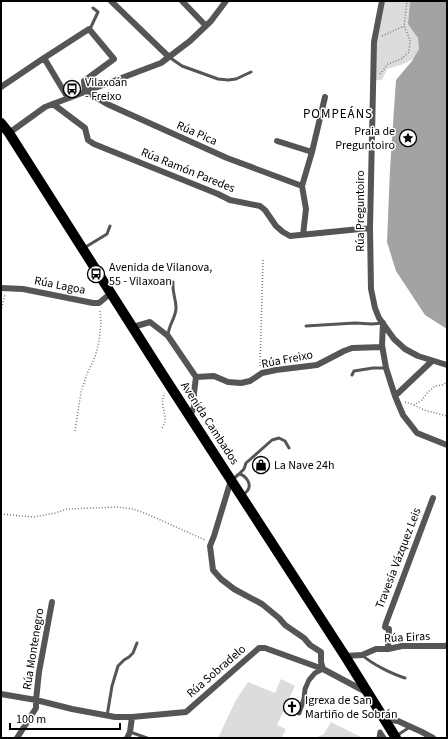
<svg xmlns="http://www.w3.org/2000/svg" width="448" height="739" font-family="'Source Sans 3',sans-serif">
  <rect width="100%" height="100%" fill="#fff"/>
  <path fill="#dcdcdc" d="M382,1h28l-2,23c3,4 9,10 10,15 6,22 -16,25 -31,30l-5,11h-9l1,-38z
    M281,679l14,7 -18,39 9,4 -4,8 2,1h-66l18,-38 12,-18 27,11z
    M331,722l32,16h-48l9,-4z"/>
  <path fill="#a3a3a3" d="M410,1h37v328l-22,-14 -29,-44 -9,-29 3,-73 6,-89 16,-19 7,-12 -1,-11 -10,-14z"/>
  <g fill="none" stroke-linecap="round" stroke-linejoin="round">
    <path stroke="#777" stroke-width="1.5" stroke-dasharray="1 2" stroke-linecap="butt" d="M382,36l22,-10
      M380,74l8,-10 13,-5 8,-7 1,-12 -6,-14 3,-25
      M1,311l4,-17
      M260,366l3,-106
      M405,402l9,3 8,-5 6,-8 7,-6 7,-1 5,-3
      M414,405l10,5 23,6
      M162,428c9,-13 -5,-22 3,-35
      M75,431l6,-39 6,-18 8,-17 4,-15 2,-19 -1,-14
      M1,514l33,3 21,-4 12,-4 50,-2 16,2 14,5 58,26"/>
    <path stroke="#555" stroke-width="3" d="M90,29l8,-17 -5,-4
      M169,57l13,9 36,13 10,1 8,-1 15,-7
      M84,248l23,-14 3,-8
      M306,326l49,-3 17,1 11,-1
      M168,336c0,-11 8,-18 8,-28 0,-9 -4,-16 -3,-26
      M352,375l2,-4 19,-3h13
      M239,474l5,-5 2,-6 26,-23 7,-2 6,3 4,7
      M232,480l7,-6c6,1 13,9 9,16 -1,1 -4,5 -5,5
      M362,655c10,9 30,19 43,23
      M107,716l5,-30 6,-20 6,-6 5,-3 4,-4 4,-10
      M130,732l17,6
      M396,736l14,-9"/>
    <path stroke="#555" stroke-width="5" d="M299,713l5,-14 1,-10 4,-9 6,-7 8,-4
      M379,738l1,-6 4,6"/>
    <path stroke="#555" stroke-width="6" d="M111,1l58,56
      M182,1l24,25
      M382,1l-8,41 -4,186 1,61 4,19 4,10 15,21 11,10 13,7 29,9
      M1,87l43,-29
      M68,98l-24,-40 45,-29 25,30 -30,22 1,10 22,13 120,54 75,28
      M53,104l32,24 3,12 6,4 124,50 12,6 30,6 5,4 11,16 7,6 7,4 80,-8
      M9,133l36,-26 116,-44 29,-22 21,-20 15,-20
      M277,141l35,11
      M303,235l3,-26 -4,-23 10,-34 13,-55
      M1,288l22,1 70,14h6l12,-10
      M383,323l-1,22 4,23 9,28 8,19 14,18 30,12
      M133,327l17,-5 18,14 28,41 -2,16v14l-4,9
      M196,377l18,-1 14,6 13,1 9,-2 12,-8 14,-3 41,-5 27,-14 8,-3 30,-1
      M395,396l37,-35
      M231,480l-17,56 -4,10 3,24 8,9 13,10 28,15 17,14 6,7 19,13 6,7 11,7v10l2,7
      M388,649l1,-20 -4,-2 1,-4 47,-125
      M345,656l17,-1 14,-6h12l14,-3h44l1,-1
      M1,694l35,6 36,9 43,8h17l54,-5 73,-64h6l58,21 43,23
      M384,719l14,2 24,11 11,6
      M17,738l19,-30v-8l3,-28 13,-70
      M127,738l3,-6 2,-15"/>
    <path stroke="#000" stroke-width="10" d="M1,123l8,10 152,239 184,284 51,82"/>
  </g>
  <defs>
    <g id="bus-ring" transform="scale(0.9)"><circle r="9.5" fill="#fff" stroke="#000" stroke-width="1.5"/><path d="M-5-6H5V4H4V6H2V4H-2V6H-4V4H-5ZM-3.5-4V0h7V-4ZM-3.5 1.2v1.5H-2V1.2ZM2 1.2v1.5H3.5V1.2Z" fill="#000"/></g>
    <g id="sight-ring" transform="scale(0.9)"><circle r="9.5" fill="#fff" stroke="#000" stroke-width="1.5"/><path d="M0-6L1.8-2.2L6-1.7L2.9 1.2L3.7 5.4L0 3.3L-3.7 5.4L-2.9 1.2L-6-1.7L-1.8-2.2Z" fill="#000"/></g>
    <g id="shop-ring" transform="scale(0.9)"><circle r="9.5" fill="#fff" stroke="#000" stroke-width="1.5"/><path d="M-5-2.5h2.3a2.7 3.5 0 0 1 5.4 0H5L5.5 6h-11ZM-1.5-2.5h3a1.5 2.3 0 0 0-3 0Z" fill="#000"/></g>
    <g id="church-ring" transform="scale(0.9)"><circle r="9.5" fill="#fff" stroke="#000" stroke-width="1.5"/><path d="M-1.2-6h2.4v3.5h3.3v2.4h-3.3V6h-2.4V-.1h-3.3v-2.4h3.3Z" fill="#000"/></g>
  </defs>
  <g fill-rule="evenodd">
    <use href="#bus-ring" x="72" y="89"/>
    <use href="#sight-ring" x="408" y="138"/>
    <use href="#bus-ring" x="96" y="274"/>
    <use href="#shop-ring" x="261" y="465"/>
    <use href="#church-ring" x="292" y="707"/>
  </g>
  <g text-anchor="middle" stroke-width="3" stroke-linejoin="round" paint-order="stroke">
    <g font-size="12" fill="#000" stroke="#fff" text-anchor="start">
      <text x="85" y="86">Vilaxoán<tspan x="85" dy="14">- Freixo</tspan></text>
      <text x="395" y="135" text-anchor="end">Praia de<tspan x="395" dy="14">Preguntoiro</tspan></text>
      <text x="109" y="271">Avenida de Vilanova,<tspan x="109" dy="14">55 - Vilaxoan</tspan></text>
      <text x="274" y="469">La Nave 24h</text>
      <text x="305" y="704">Igrexa de San<tspan x="305" dy="14">Martiño de Sobrán</tspan></text>
    </g>
    <g font-size="12" fill="#000" stroke="#fff">
      <text transform="translate(197 133) rotate(24)" y="4">Rúa Pica</text>
      <text transform="translate(188 170) rotate(22)" y="4">Rúa Ramón Paredes</text>
      <text transform="translate(360 211) rotate(-90)" y="4">Rúa Preguntoiro</text>
      <text transform="translate(60 285) rotate(11)" y="4">Rúa Lagoa</text>
      <text transform="translate(287 359) rotate(-11)" y="4">Rúa Freixo</text>
      <text transform="translate(210 423) rotate(57)" y="4">Avenida Cambados</text>
      <text transform="translate(398 558) rotate(-69)" y="4">Travesía Vázquez Leis</text>
      <text transform="translate(407 637) rotate(-3)" y="4">Rúa Eiras</text>
      <text transform="translate(33 649) rotate(-81)" y="4">Rúa Montenegro</text>
      <text transform="translate(216 671) rotate(-41)" y="4">Rúa Sobradelo</text>
    </g>
    <g font-size="13" letter-spacing="1" fill="#000" stroke="#fff">
      <text x="338" y="118">POMPEÁNS</text>
    </g>
  </g>
  <rect width="448" height="739" fill="none" stroke="#000000" stroke-width="4"/>
  <path d="M10 723v6h110v-6" fill="none" stroke="#000000" stroke-width="2"/>
  <text x="16" y="723" font-size="12" fill="#000000" stroke="#ffffff" stroke-width="3" paint-order="stroke">100 m</text>
</svg>
